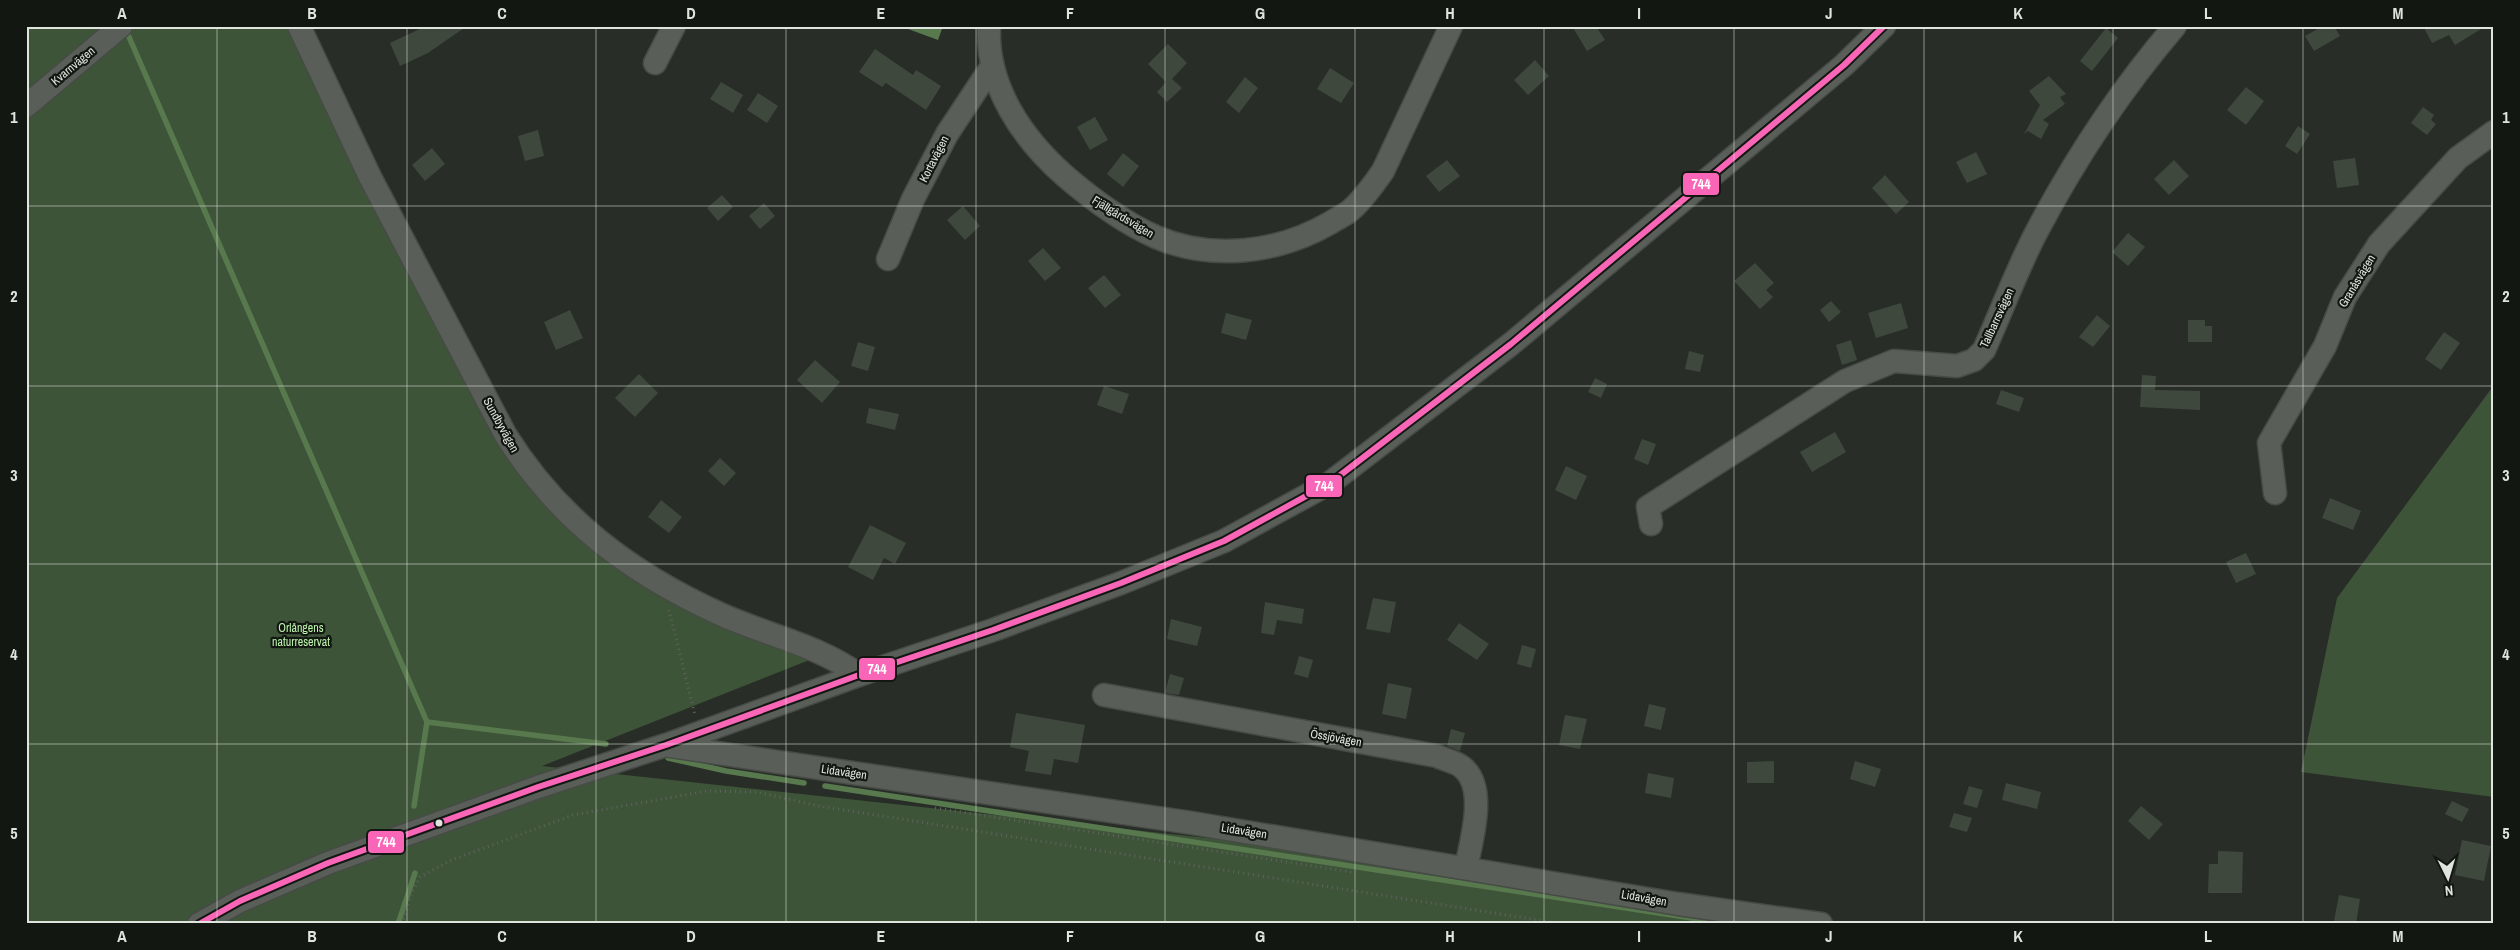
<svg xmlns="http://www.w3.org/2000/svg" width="2520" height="950" font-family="'Archivo Narrow',sans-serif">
  <rect width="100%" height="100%" fill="#282d28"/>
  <path fill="#3e5438" d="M26,26h260l200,395 57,83 43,38 231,115 -275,109 711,77 526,81h-1753z
    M2494,385v412l-193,-25 36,-174z"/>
  <path fill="#57794d" d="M909,26h34l-5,14 -30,-11z"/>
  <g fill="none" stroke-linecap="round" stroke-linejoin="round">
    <path stroke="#57794d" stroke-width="5.5" d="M126,30l301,692 179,22
      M668,758l58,13 78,12
      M825,786l906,138
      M414,806l13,-84
      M398,924l17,-51"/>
  </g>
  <path fill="#3f483d" d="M426,26h41l-39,27 -28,13 -10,-23z
    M1572,26h24l9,14 -18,11z
    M2323,26h11l6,10 -26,15 -9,-15z
    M2423,26h63l-31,19 -6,-10 -17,8z
    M2106,28l12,10 -26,33 -12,-10z
    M1168,44l19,19 -15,16 10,9 -15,14 -10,-10 9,-10 -18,-18z
    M875,49l38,26 3,-5 25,16 -15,24 -40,-27 -4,4 -23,-15z
    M1535,60l14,16 -21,19 -14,-15z
    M1330,68l24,15 -13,20 -24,-14z
    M2049,76l17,18 -6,3 5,7 -22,16 6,4 -8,15 -13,-8 -4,3 16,-29 -11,-14z
    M1245,77l13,11 -19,25 -13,-11z
    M721,82l22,13 -10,18 -23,-14z
    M2246,87l18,14 -18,24 -19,-15z
    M758,93l20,13 -11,17 -20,-13z
    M2423,107l11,8 -3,5 5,4 -9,11 -16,-12z
    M1095,117l13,23 -18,10 -13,-23z
    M2298,126l12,8 -13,20 -12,-8z
    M538,130l6,26 -19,5 -7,-25z
    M432,148l13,16 -20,17 -13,-16z
    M1976,152l11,22 -20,9 -11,-21z
    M1123,153l16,13 -16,21 -16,-13z
    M2355,158l4,27 -22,3 -4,-27z
    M1447,160l13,16 -21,16 -13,-16z
    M2174,160l15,16 -20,19 -15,-16z
    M1885,175l24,27 -13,12 -24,-26z
    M722,195l11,12 -15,14 -11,-13z
    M764,203l11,13 -15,13 -11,-13z
    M963,206l17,20 -15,14 -18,-20z
    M2128,233l17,14 -17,19 -16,-14z
    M1043,248l18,20 -16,13 -17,-20z
    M1755,263l19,20 -8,7 7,7 -13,12 -26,-28z
    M1104,275l17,20 -16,13 -17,-20z
    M1831,301l10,11 -12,10 -9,-12z
    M1901,303l7,25 -32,10 -8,-25z
    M570,310l13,28 -27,12 -12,-28z
    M1226,313l26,7 -6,20 -25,-7z
    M2097,315l13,11 -17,21 -14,-10z
    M2188,320h17v6h7v16h-24z
    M2444,332l16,11 -19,27 -16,-11z
    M1851,340l6,20 -15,5 -6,-20z
    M858,342l17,5 -7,24 -17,-5z
    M1689,351l15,4 -4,17 -15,-3z
    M815,360l25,22 -18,21 -25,-23z
    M639,374l19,19 -23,24 -20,-19z
    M2142,375l14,1 -1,14 45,1v19l-60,-3z
    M1595,378l12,6 -6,14 -13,-6z
    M1104,386l25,8 -7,20 -25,-9z
    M2001,390l23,8 -5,14 -23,-8z
    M869,408l30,6 -4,16 -29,-7z
    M1835,432l11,20 -34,20 -12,-20z
    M1642,439l14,5 -8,21 -14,-6z
    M720,458l16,15 -12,13 -16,-15z
    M1566,466l21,10 -11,24 -21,-10z
    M2330,498l31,13 -8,19 -31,-12z
    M661,500l21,17 -13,16 -21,-16z
    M870,525l36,18 -11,21 -11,-6 -11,22 -25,-13z
    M2246,553l10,21 -20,9 -10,-21z
    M1373,598l23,4 -6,31 -24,-4z
    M1265,602l39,7 -2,15 -25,-4 -3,15 -13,-2z
    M1171,619l31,8 -5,19 -30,-7z
    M1459,623l30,21 -12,16 -30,-20z
    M1522,645l14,4 -5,19 -14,-4z
    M1299,656l14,4 -5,18 -14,-4z
    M1170,674l14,4 -5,17 -14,-2z
    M1388,683l24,5 -6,31 -24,-5z
    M1649,704l17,4 -5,22 -17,-4z
    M1016,713l69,12 -7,38 -24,-4 -3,16 -26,-4 4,-20 -19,-4z
    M1565,715l22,4 -7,30 -21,-4z
    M1451,729l14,4 -5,18 -13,-5z
    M1774,761v22h-27v-21z
    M1855,761l26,8 -6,18 -25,-8z
    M1648,773l26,5 -3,20 -26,-5z
    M2006,783l35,9 -4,17 -35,-9z
    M1969,786l14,4 -6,18 -14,-4z
    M2452,801l17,8 -7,13 -17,-8z
    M2141,806l22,18 -14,16 -21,-19z
    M1954,813l18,5 -5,14 -18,-5z
    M2462,840l29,6 -7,35 -29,-6z
    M2218,851l25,1 -1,41h-34l1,-29h9z
    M2339,895l21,4 -4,25 -22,-3z"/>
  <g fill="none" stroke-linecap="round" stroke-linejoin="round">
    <g stroke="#474b46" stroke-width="25">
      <path id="minor" d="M299,26l71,151 135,257c53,85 125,139 215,180 46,21 98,31 139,61
        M989,26c-3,60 33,112 76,150 28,24 57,46 91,61 56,24 122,16 174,-14 7,-5 16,-8 22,-14 12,-11 22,-25 31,-38l68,-145
        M655,63l19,-37
        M26,106l95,-80
        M888,259l25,-60 34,-65 45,-68
        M2275,493l-6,-50 56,-97 20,-49 34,-53 79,-86 36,-26
        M1651,524l-3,-17 197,-126 49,-20 63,5 17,-6 10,-10c18,-40 33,-81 53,-119 38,-72 85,-143 138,-205
        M1104,695l333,61c8,4 19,6 25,11 26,20 9,74 4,101
        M670,746l522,77 486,81 143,20
        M199,924l41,-23 88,-38 210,-76 128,-42 193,-70 134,-45 128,-47 103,-42 106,-58 181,-139 333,-279 40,-39"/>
    </g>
    <path stroke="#5e625e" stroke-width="3" stroke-dasharray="1 4" stroke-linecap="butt" d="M669,610l26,105
      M935,808l417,64
      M402,924l10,-32 8,-15 29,-16 124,-46 134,-24 50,1 62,14 744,118"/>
    <use href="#minor" stroke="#5a5e59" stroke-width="22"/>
    <g stroke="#131712" stroke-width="10">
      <path id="bus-1" d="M199,924l41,-23 88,-38 210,-76 128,-42 193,-70 134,-45 128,-47 103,-42 106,-58 181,-139 333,-279 40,-39"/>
    </g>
    <use href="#bus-1" stroke="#fa66b7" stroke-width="6"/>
  </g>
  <path fill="none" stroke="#dfe5de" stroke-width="1" stroke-opacity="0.55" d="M217,26v898M407,26v898M596,26v898M786,26v898M976,26v898M1165,26v898M1355,26v898M1544,26v898M1734,26v898M1924,26v898M2113,26v898M2303,26v898M26,206h2468M26,386h2468M26,564h2468M26,744h2468"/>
  <circle fill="#dfe5de" stroke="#131712" stroke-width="2" cx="439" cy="823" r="4.5"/>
  <g text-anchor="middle" stroke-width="4.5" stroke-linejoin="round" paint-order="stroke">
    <g font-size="12" fill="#dfe5de" stroke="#131712">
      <text transform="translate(73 66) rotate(-40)" y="4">Kvarnvägen</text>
      <text transform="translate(934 159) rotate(-63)" y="4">Kortavägen</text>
      <text transform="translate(1123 217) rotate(31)" y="4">Fjällgårdsvägen</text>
      <text transform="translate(2357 281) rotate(-59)" y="4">Granåsvägen</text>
      <text transform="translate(1997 318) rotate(-65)" y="4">Tallbarrsvägen</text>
      <text transform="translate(501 425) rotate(61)" y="4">Sundbyvägen</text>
      <text transform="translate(1336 738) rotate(10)" y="4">Össjövägen</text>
      <text transform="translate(844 772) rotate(8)" y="4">Lidavägen</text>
      <text transform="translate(1244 831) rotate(9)" y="4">Lidavägen</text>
      <text transform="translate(1644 898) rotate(10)" y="4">Lidavägen</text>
    </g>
    <g font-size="12" fill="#bbf4ab" stroke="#131712">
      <text x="301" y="632">Orlångens<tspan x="301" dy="14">naturreservat</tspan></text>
    </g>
  </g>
  <g stroke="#131712" stroke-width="2">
    <rect x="1682" y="172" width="38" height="24" rx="5" fill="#fa66b7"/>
    <rect x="1305" y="474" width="38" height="24" rx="5" fill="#fa66b7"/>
    <rect x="858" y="657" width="38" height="24" rx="5" fill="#fa66b7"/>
    <rect x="367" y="830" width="38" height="24" rx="5" fill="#fa66b7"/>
  </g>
  <g font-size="14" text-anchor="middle" font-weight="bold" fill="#fff">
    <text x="1701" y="189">744</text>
    <text x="1324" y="491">744</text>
    <text x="877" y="674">744</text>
    <text x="386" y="847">744</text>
  </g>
  <rect width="2520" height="950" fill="none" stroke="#131712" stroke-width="55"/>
  <g transform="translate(2448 878) rotate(175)" stroke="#131712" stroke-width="4" paint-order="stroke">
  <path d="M0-4L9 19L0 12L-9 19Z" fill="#dfe5de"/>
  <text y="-8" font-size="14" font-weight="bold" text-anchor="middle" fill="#dfe5de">N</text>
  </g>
  <rect x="28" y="28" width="2464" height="894" fill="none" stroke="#dfe5de" stroke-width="2"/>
  <g font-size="16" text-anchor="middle" font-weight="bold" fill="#dfe5de">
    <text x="122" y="19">A</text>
    <text x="312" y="19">B</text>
    <text x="502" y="19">C</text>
    <text x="691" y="19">D</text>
    <text x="881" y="19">E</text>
    <text x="1070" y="19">F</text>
    <text x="1260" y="19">G</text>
    <text x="1450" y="19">H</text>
    <text x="1639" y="19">I</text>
    <text x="1829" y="19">J</text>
    <text x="2018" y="19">K</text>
    <text x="2208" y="19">L</text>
    <text x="2398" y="19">M</text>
    <text x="14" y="123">1</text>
    <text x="2506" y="123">1</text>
    <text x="14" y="302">2</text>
    <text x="2506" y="302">2</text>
    <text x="14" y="481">3</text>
    <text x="2506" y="481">3</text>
    <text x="14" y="660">4</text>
    <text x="2506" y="660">4</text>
    <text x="14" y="839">5</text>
    <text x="2506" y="839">5</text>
    <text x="122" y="942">A</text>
    <text x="312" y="942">B</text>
    <text x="502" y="942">C</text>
    <text x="691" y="942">D</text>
    <text x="881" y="942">E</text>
    <text x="1070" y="942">F</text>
    <text x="1260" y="942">G</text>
    <text x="1450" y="942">H</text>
    <text x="1639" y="942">I</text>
    <text x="1829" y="942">J</text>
    <text x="2018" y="942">K</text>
    <text x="2208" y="942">L</text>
    <text x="2398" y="942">M</text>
  </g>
</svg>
